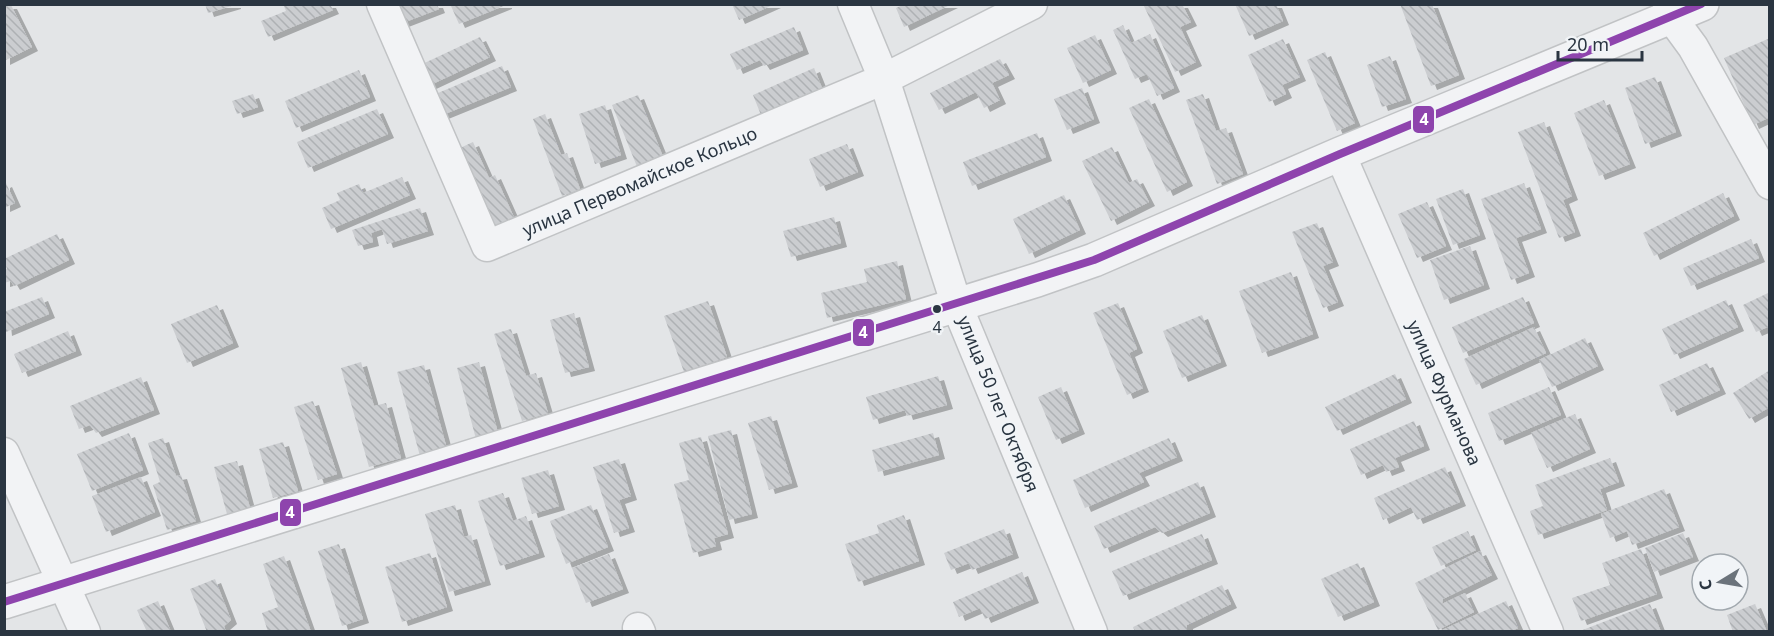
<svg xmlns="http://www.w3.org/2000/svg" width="1774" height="636" font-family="'Noto Sans',sans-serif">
  <defs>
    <pattern id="building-back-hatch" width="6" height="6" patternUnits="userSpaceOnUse" patternTransform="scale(1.5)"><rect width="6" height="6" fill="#cbcdd0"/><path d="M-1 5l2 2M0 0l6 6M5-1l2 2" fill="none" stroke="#aeb1b4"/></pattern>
    <filter id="shadow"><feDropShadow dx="6" dy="4" stdDeviation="0" flood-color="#0004"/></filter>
  </defs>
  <rect width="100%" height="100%" fill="#e3e5e7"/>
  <path fill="url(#building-back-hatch)" filter="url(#shadow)" d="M205,4h30v1l-27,8z
    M283,4h47l3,6 -65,27 -7,-16 25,-10z
    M392,4h45l2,5 -39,15z
    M455,4h51v1l-47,19 -8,-18z
    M732,4h43l-36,16z
    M905,4h47l-48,23 -8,-19z
    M1143,4h39l9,18 -11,5 16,35 -21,10z
    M1235,4h41l7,17 -34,15z
    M1400,4h32l27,71 -28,11z
    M4,5h7l21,42 -28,14z
    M1123,25l8,18 19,-9 24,54 -17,8 -10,-22 -12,5 -22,-49z
    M794,27l9,23 -39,16 -4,-6 -23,10 -7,-16z
    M1095,35l16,35 -28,13 -16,-35z
    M480,37l10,20 -64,30 -10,-20z
    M1770,38v79l-17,8 -29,-67z
    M1283,39l17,38 -18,8 4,9 -17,8 -21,-47z
    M1325,52l30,71 -18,8 -30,-71z
    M1390,56l16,43 -24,8 -15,-42z
    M1000,59l9,16 -17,8 8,17 -16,8 -8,-16 -37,18 -9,-17z
    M502,66l9,21 -71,29 -9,-20z
    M814,68l8,20 -61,27 -8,-20z
    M359,70l11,27 -74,31 -11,-27z
    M1655,77l21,55 -31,12 -20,-56z
    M1082,88l12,31 -27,11 -13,-31z
    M253,94l5,13 -21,7 -5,-13z
    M1203,94l13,37 10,-3 17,46 -26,10 -31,-84z
    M638,95l28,69 -26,10 -28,-69z
    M1149,99l38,83 -20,10 -38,-84z
    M1604,100l26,64 -31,12 -25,-63z
    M605,105l16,50 -26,9 -16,-50z
    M377,109l11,25 -80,34 -11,-26z
    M545,114l16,41 6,-2 13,36 -18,7 -29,-77z
    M1544,122l28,74 -9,4 12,32 -16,6 -41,-106z
    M1037,133l9,24 -74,29 -9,-24z
    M473,142l16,36 6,-3 21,47 -23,10 -33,-84z
    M847,144l11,28 -38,15 -11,-28z
    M1112,147l17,36 8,-4 12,23 -38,19 -29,-60z
    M402,177l8,18 -79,34 -9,-21 18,-8 -3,-7 22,-9 4,9z
    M6,183l9,20 -11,5v-24z
    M1524,183l17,46 -25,9 13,35 -18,7 -30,-81z
    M1463,189l17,46 -27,10 -17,-46z
    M1723,193l11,23 -80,40 -11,-23z
    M1064,195l16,35 -51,24 -16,-35z
    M1427,202l19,44 -29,12 -19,-44z
    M420,208l8,23 -41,13 -5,-15 -11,4 2,9 -15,4 -6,-16z
    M834,217l7,26 -50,14 -8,-26z
    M1317,223l16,39 -10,4 15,36 -15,6 -31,-76z
    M57,234l12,26 -55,26 -3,-5 -7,2v-13l3,-1 -3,-10z
    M1751,239l8,19 -68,28 -8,-18z
    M1470,246l14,39 -40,15 -14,-40z
    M897,261l9,38 -79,19 -6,-25 46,-11 -3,-13z
    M1291,272l22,62 -51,19 -23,-62z
    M1770,292v34l-14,6 -13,-27z
    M42,297l7,17 -43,18 -2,-20z
    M1523,297l11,26 -71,30 -11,-26z
    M1726,300l12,27 -64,28 -12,-26z
    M708,301l19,56 -43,15 -20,-56z
    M1118,303l19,46 -8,4 14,35 -16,7 -34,-82z
    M217,305l16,38 -46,20 -16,-39z
    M574,313l15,54 -24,6 -15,-53z
    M1202,315l19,47 -39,16 -19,-47z
    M1534,327l12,26 -70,32 -12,-26z
    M511,329l15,47 10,-3 12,40 -26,8 -28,-87z
    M68,331l8,20 -54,22 -8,-19z
    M1585,338l13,28 -46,21 -13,-27z
    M361,362l13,44 12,-3 15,55 -32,9 -28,-99z
    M479,362l19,71 -22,6 -19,-71z
    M1707,363l13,27 -49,22 -12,-27z
    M424,365l23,84 -27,7 -23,-84z
    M1770,370v37l-21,12 -16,-26z
    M1395,374l11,25 -69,32 -12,-24z
    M938,376l9,29 -40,11 -2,-6 -32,10 -7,-23z
    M141,377l13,33 -58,23 -6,-8 -11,4 -9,-23z
    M1061,387l18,43 -23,10 -18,-43z
    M1549,387l12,28 -62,26 -11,-28z
    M313,401l24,73 -19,6 -24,-73z
    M1575,414l15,35 -43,19 -16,-35z
    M771,416l21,67 -23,7 -21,-67z
    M1414,421l10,25 -29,12 4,9 -13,5 -3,-7 -22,10 -11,-26z
    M731,430l21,84 -23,6 -21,-84z
    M129,433l14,37 -51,21 -15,-37z
    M933,433l6,22 -61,17 -6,-22z
    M701,437l27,97 -14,4 2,8 -23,7 -19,-69 15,-4 -10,-37z
    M163,438l13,38 5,-1 15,46 -29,9 -14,-45 7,-3 -12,-39z
    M1169,438l8,19 -38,16 5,9 -59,26 -12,-28z
    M283,442l15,49 -25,7 -14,-49z
    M1610,458l9,24 -19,7 7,21 -69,25 -8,-24 13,-5 -8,-21z
    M619,459l12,37 -12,4 10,28 -15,5 -21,-66z
    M237,461l13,47 -23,6 -13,-47z
    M1445,467l15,35 -43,18 -6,-13 -28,13 -9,-22z
    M548,470l11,36 -27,8 -11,-36z
    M141,477l14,35 -49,20 -14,-36z
    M1198,482l12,31 -48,20 -7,-6 -51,22 -10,-23z
    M1664,489l15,38 -47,18 -5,-14 -17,7 -9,-24z
    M503,493l10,28 13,-5 13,37 -39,13 -22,-65z
    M455,505l9,32 7,-2 14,46 -36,11 -24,-78z
    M591,505l17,42 -42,17 -16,-43z
    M904,515l15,46 -61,21 -13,-38 34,-11 -2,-8z
    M1004,529l9,25 -41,16 -3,-7 -18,7 -7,-17z
    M1468,531l8,19 -35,16 -9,-19z
    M1683,533l10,24 -39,15 -9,-24z
    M1202,534l10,26 -89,36 -11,-25z
    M339,544l24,75 -21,7 -24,-75z
    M1641,549l16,45 -76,27 -9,-23 38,-13 -8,-22z
    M1480,551l12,24 -49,24 -1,5 23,-11 9,19 -36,18 -23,-47z
    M430,553l17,54 -45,15 -17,-55z
    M609,554l14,35 -37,14 -14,-35z
    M284,556l27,76h-43l-6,-19 16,-6 -15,-43z
    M1358,563l16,39 -36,15 -17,-38z
    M1022,572l11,27 -48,20 -5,-11 -21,9 -6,-15z
    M215,579l16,41 -7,6 2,6h-19l-17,-43z
    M1222,585l9,19 -44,21v5l-52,2 -2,-5z
    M158,601l13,31h-24l-10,-22z
    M1506,601l12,27 -9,4h-71z
    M1650,604l11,28h-80l-1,-1z
    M1755,604l12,28h-34l-6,-17z"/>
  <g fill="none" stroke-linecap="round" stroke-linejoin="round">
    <g stroke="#c1c3c5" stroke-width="33">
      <path id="minor" d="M382,4l105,242 397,-167 148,-75
        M853,4l31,75 73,227 135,326
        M1668,4l3,13 22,30 77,137
        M1340,154l208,478
        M4,453l81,179
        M638,628l2,4"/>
    </g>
    <g stroke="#c1c3c5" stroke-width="36">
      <path id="tertiary" d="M4,602l1033,-322 57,-20 246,-106 362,-150"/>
    </g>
    <use href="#minor" stroke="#f2f3f5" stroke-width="30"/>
    <use href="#tertiary" stroke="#f2f3f5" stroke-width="33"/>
    <g stroke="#f1f4f7" stroke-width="12">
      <path id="bus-1" d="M4,602l1090,-342 246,-106 361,-150"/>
    </g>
    <use href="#bus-1" stroke="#8e44ad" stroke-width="8"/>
  </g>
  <circle fill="#2a3541" stroke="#f1f4f7" stroke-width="2" cx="937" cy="309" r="5"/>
  <g text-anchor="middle" stroke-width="4.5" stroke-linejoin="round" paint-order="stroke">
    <g font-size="16" fill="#2a3541" stroke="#f1f4f7">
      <text x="937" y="333">4</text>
    </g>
    <g font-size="18" fill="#2a3541" stroke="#f1f4f7">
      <text transform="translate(640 182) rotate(-23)" y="6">улица Первомайское Кольцо</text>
      <text transform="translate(1444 393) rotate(66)" y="6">улица Фурманова</text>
      <text transform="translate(998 404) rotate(68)" y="6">улица 50 лет Октября</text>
    </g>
  </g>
  <g stroke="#f1f4f7" stroke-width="2">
    <rect x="1412" y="105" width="23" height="29" rx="6" fill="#8e44ad"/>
    <rect x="852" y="318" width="23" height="29" rx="6" fill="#8e44ad"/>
    <rect x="279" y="498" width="23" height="29" rx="6" fill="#8e44ad"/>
  </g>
  <g font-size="16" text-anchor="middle" font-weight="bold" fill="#fff">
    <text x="1424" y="125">4</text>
    <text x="863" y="338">4</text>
    <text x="290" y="518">4</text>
  </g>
  <rect width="1774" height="636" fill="none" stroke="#2a3541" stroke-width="12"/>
  <g transform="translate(1720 582) rotate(259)"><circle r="28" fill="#f1f4f7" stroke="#a1a8ae" stroke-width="1.5"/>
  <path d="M0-4.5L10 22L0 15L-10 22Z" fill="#6b737b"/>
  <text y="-9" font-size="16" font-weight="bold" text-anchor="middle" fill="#2a3541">С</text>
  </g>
  <path d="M1558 51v9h84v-9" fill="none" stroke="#2a3541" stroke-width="3"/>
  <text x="1567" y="51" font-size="18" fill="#2a3541" stroke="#f1f4f7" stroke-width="4.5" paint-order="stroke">20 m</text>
</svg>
